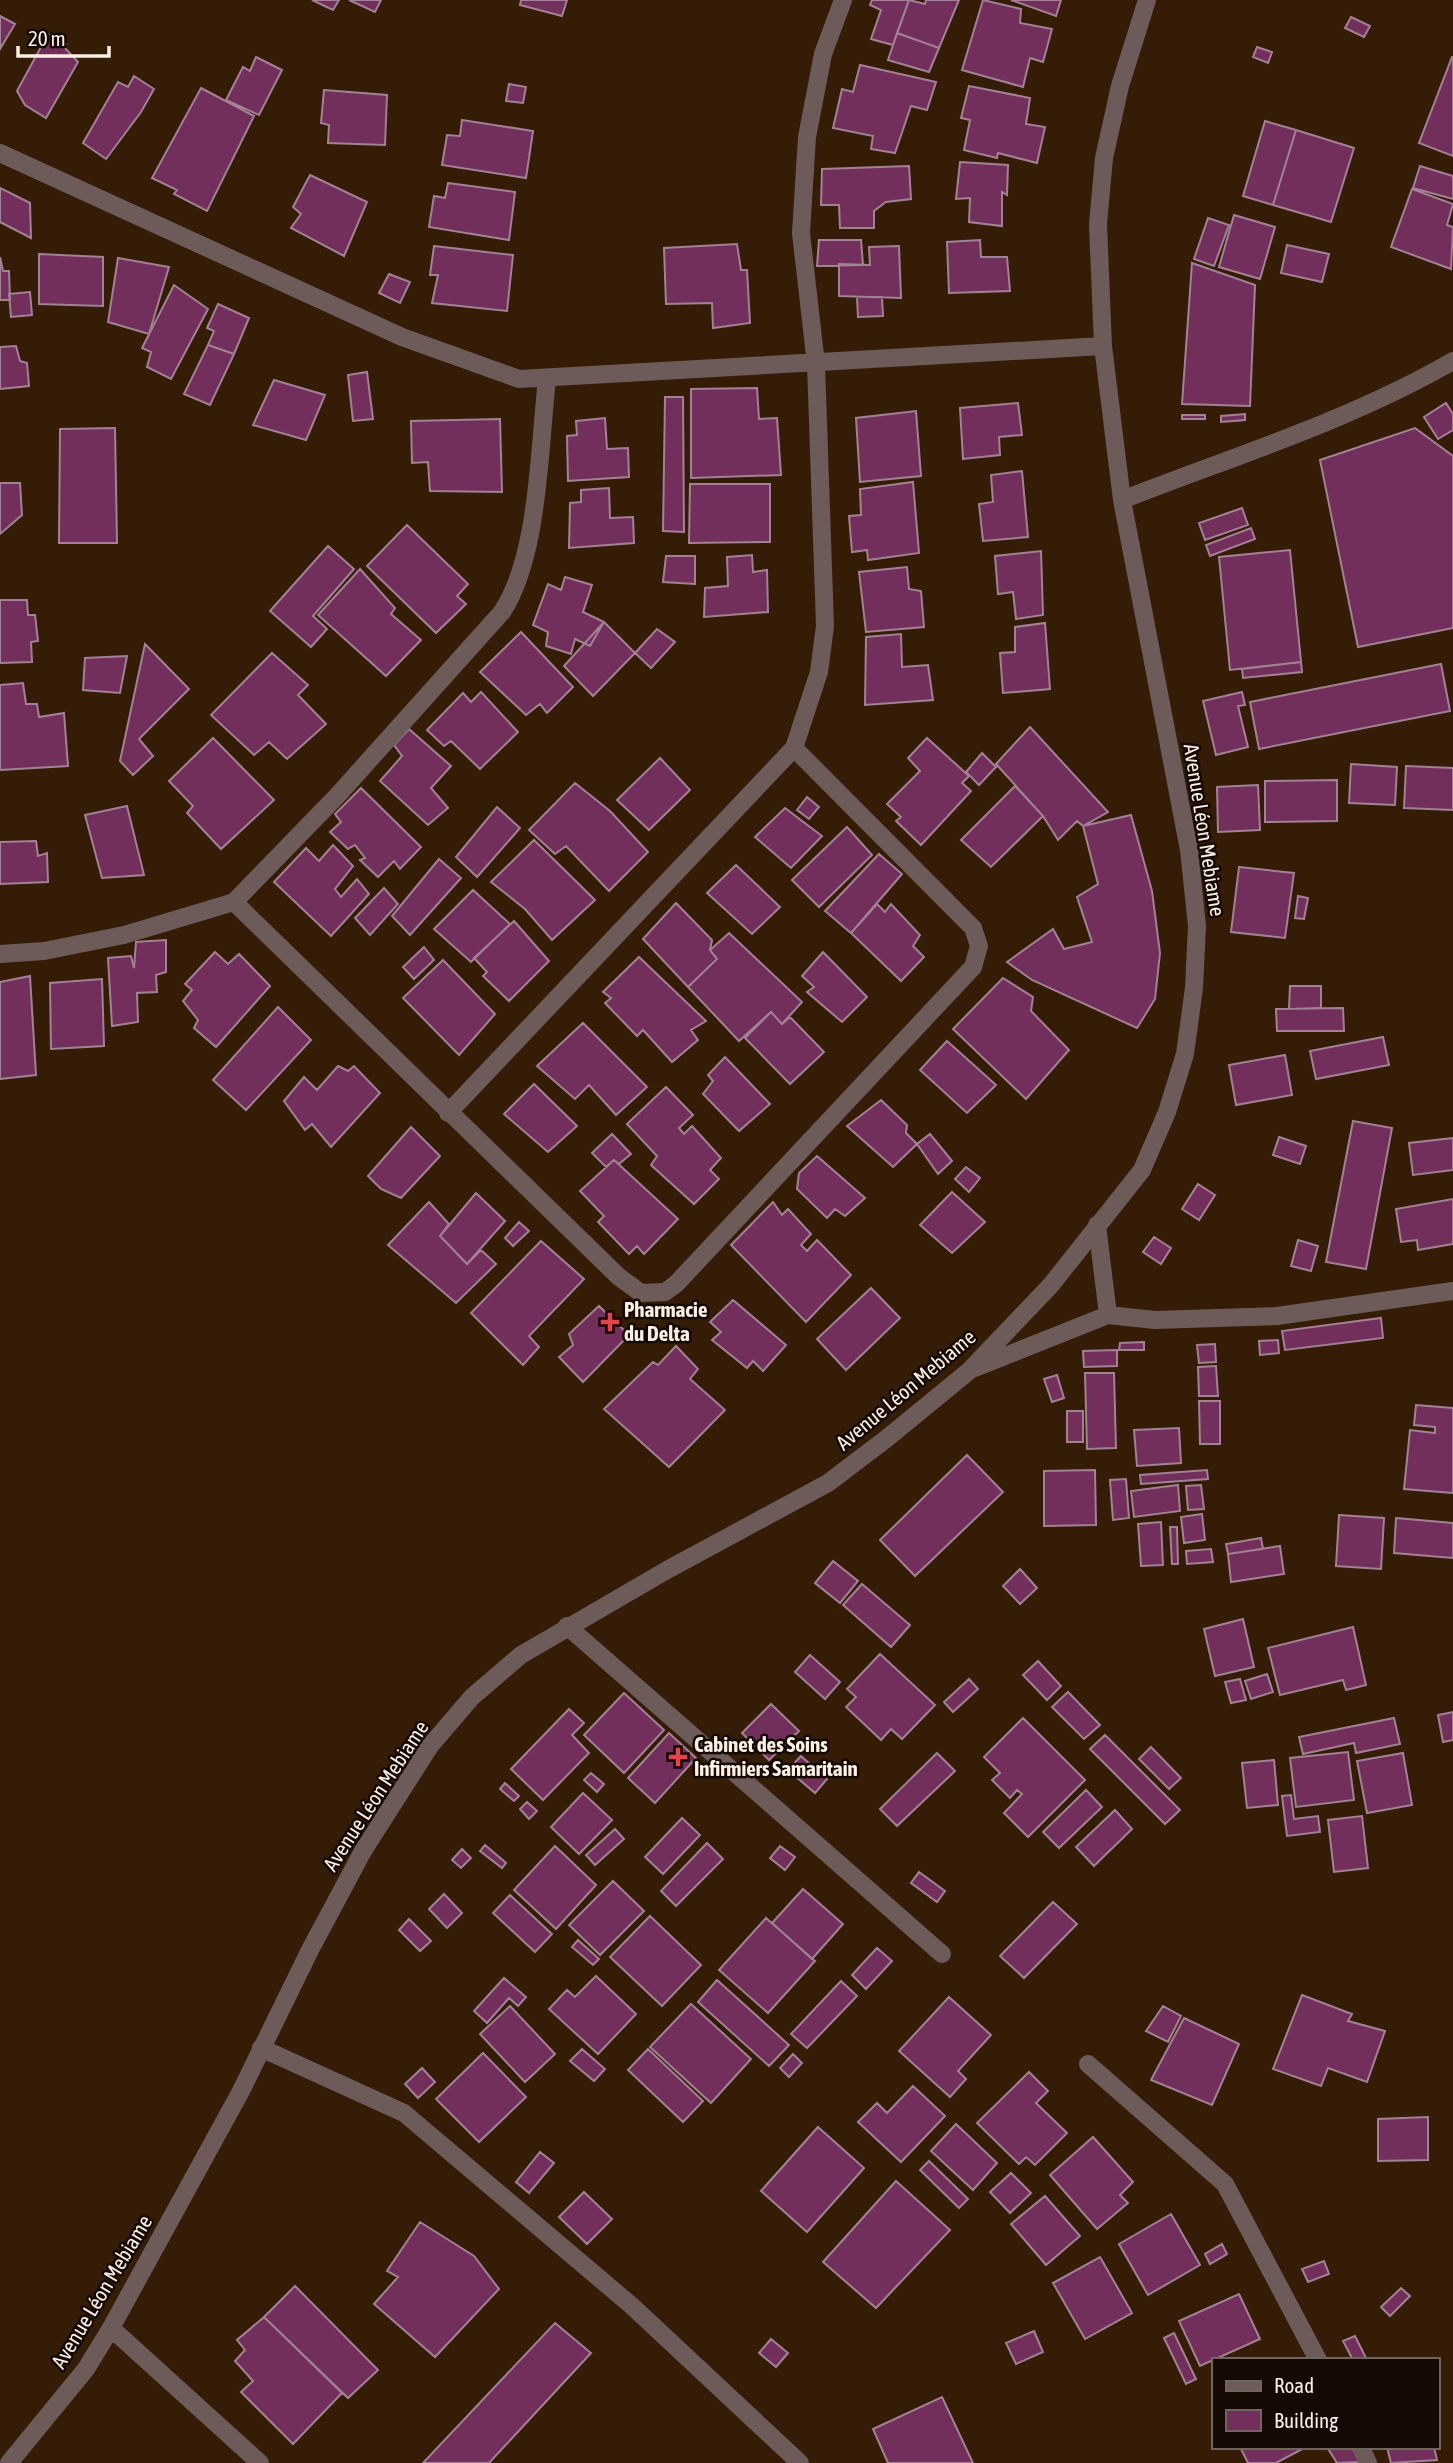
<svg xmlns="http://www.w3.org/2000/svg" width="1453" height="2463" font-family="'Asap Condensed',sans-serif">
  <rect width="100%" height="100%" fill="#341c07"/>
  <path fill="#722f5b" stroke="#a38195" stroke-width="2" d="M312,0h27l-6,10z
    M349,0h32l-6,12z
    M521,0h46l-5,16 -42,-11z
    M872,0h37l-16,45 -22,-6 10,-29 -11,-5z
    M909,0l16,4 1,-4h33l-20,48 -42,-15z
    M983,0l38,9 -1,14 32,6 -9,33 -13,-4 -7,29 -61,-17z
    M1011,0h50l-5,16z
    M0,16l15,8 -15,25z
    M1351,17l19,9 -6,11 -19,-9z
    M897,33l42,15 -10,24 -41,-12z
    M48,34l18,10 -3,2 15,16 -32,56 -21,-13 -8,-14z
    M1257,47l15,5 -4,11 -15,-6z
    M256,57l26,13 -23,45 -33,-15 17,-33 7,4z
    M1452,57h1v99l-34,-13z
    M860,65l76,17 -9,28 -16,-4 -16,47 -24,-4 2,-13 -40,-8 9,-39 11,3z
    M134,76l20,13 -13,23 -35,47 -23,-16 35,-61 10,5z
    M509,84l17,3 -3,16 -17,-2z
    M969,86l61,12 -4,26 19,3 -8,36 -39,-10 -1,5 -33,-8 6,-30 -9,-2z
    M201,88l53,28 -47,95 -33,-17 3,-4 -25,-12z
    M324,90l63,5 -2,50 -57,-2 1,-18 -8,-2z
    M462,120l71,11 -7,47 -84,-13 5,-30 13,1z
    M1265,121l31,9 -23,75 -30,-9z
    M1296,130l58,18 -23,74 -58,-17z
    M960,162l48,3 -1,30 -5,-3v34l-33,-4 1,-24 -14,1z
    M909,166l2,33 -25,3 -12,9v17h-34l-1,-23h-18l1,-36z
    M1420,166l33,10v23l-40,-11z
    M310,175l57,27 -23,54 -53,-28 10,-14 -8,-7z
    M448,183l67,9 -6,48 -80,-13 5,-31 11,2z
    M0,188l30,15 1,35 -31,-16z
    M1412,189l41,15 -6,21 6,2 -2,42 -60,-22z
    M1234,215l41,12 -15,52 -41,-12z
    M1208,218l21,7 -15,41 -20,-7z
    M819,240h42l2,25 -46,1z
    M980,240l1,17h26l3,34 -61,2 -2,-51z
    M737,244l4,26h6l3,53 -37,5 -1,-25 -46,1 -2,-56z
    M1287,245l42,9 -7,28 -41,-9z
    M434,246l79,9 -6,56 -75,-8 6,-28h-8z
    M899,246l2,52 -62,-2v-32l31,1 -1,-18z
    M39,254l64,3v49l-64,-2z
    M0,257l3,14h6l1,29h-10z
    M118,258l51,9 -20,67 -41,-12z
    M1192,263l63,22 -5,121 -68,-2z
    M389,274l21,8 -10,21 -21,-10z
    M174,285l34,24 -37,70 -24,-12 4,-15 -9,-4z
    M30,292l2,23 -21,2 -2,-23z
    M857,297h25l1,19 -25,1z
    M218,304l31,14 -15,36 -26,-9 6,-14 -7,-3z
    M208,345l26,9 -24,51 -26,-11z
    M16,346l4,15 7,2 2,23 -29,3v-42z
    M367,372l6,47 -20,2 -5,-46z
    M274,380l51,15 -19,45 -53,-15z
    M757,388l2,31 18,-1 4,57 -90,3v-89z
    M665,397h18l1,135 -21,-1z
    M1018,403l4,32 -23,2 1,18 -37,4 -3,-51z
    M1446,403l7,11v16l-15,9 -14,-22z
    M916,411l5,65 -61,6 -4,-64z
    M1245,414v6l-24,2v-6z
    M1182,415h23v4h-23z
    M605,418l2,31 21,-1 1,29 -61,4 -1,-45 10,-1 -1,-14z
    M500,419l2,73 -72,-1 -2,-29 -16,1 -1,-42z
    M115,428l2,115h-58l1,-114z
    M1415,428l38,28v172l-95,19 -38,-187z
    M1022,471l6,66 -45,4 -4,-37 14,-2 -2,-27z
    M913,482l6,71 -51,7 -1,-10 -15,2 -3,-36 12,-1 -1,-26z
    M0,483h20l2,32 -22,19z
    M690,484h80v58l-81,1z
    M609,488l1,30 23,-1 1,26 -65,5 1,-45 11,-1v-12z
    M1242,508l6,17 -43,15 -6,-17z
    M407,525l61,59 -11,12 9,8 -30,29 -69,-67z
    M1251,528l4,11 -45,17 -4,-11z
    M328,546l26,23 -41,47 14,13 -16,18 -41,-36z
    M1290,550l11,112 -71,8 -11,-113z
    M1041,551l2,64 -27,4 -3,-27 -15,2 -3,-38z
    M752,555l1,17 14,-2 1,42 -64,5 1,-29 23,-2 -1,-29z
    M666,556h29v28l-32,-2z
    M907,567l2,22 12,2 3,36 -58,5 -7,-60z
    M360,569l35,39 -4,6 30,26 -35,36 -68,-61z
    M565,577l27,8 -9,27 21,10 -14,24 -15,-7 -4,15 -25,-8 2,-14 -15,-7 15,-41 13,6z
    M0,600h27l1,15h7l3,26 -7,1 1,20 -32,1z
    M604,622l31,31 -42,43 -29,-30z
    M1045,623l5,66 -47,4 -3,-40 15,-1v-25z
    M657,629l18,13 -24,26 -16,-15z
    M521,632l52,55 -26,26 -7,-9 -14,11 -46,-43z
    M901,634l1,33 26,-2 5,35 -68,5 1,-68z
    M145,644l44,45 -50,50 14,17 -20,19 -13,-14z
    M272,653l36,32 -10,10 28,29 -39,35 -18,-17 -15,13 -43,-40z
    M127,656l-7,37 -37,-3 2,-32z
    M1301,662l1,10 -59,6 -1,-9z
    M1441,664l9,47 -191,38 -9,-47z
    M23,683l3,21h11l2,13 25,-4 4,53 -68,4v-85z
    M481,692l37,40 -38,37 -29,-28 -7,5 -17,-16 36,-37 8,9z
    M1242,692l3,13 -7,1 10,41 -32,8 -13,-54z
    M1030,727l78,85 -25,14 -6,-5 -19,19 -15,-24 -47,-52z
    M409,729l42,37 -20,22 17,20 -20,17 -48,-44 22,-25 -8,-11z
    M213,738l61,62 -53,49 -34,-36 6,-7 -24,-25z
    M927,738l42,38 -7,7 9,8 -50,54 -25,-24 5,-4 -14,-13 33,-33 -12,-13z
    M982,753l14,14 -17,18 -13,-13z
    M660,758l30,32 -41,40 -32,-30z
    M1351,764l46,3 -2,38 -46,-2z
    M1406,766l47,2v42l-49,-2z
    M1337,780v41l-72,1v-41z
    M575,783l35,28 38,41 -39,39 -43,-45 -11,8 -26,-24z
    M1258,785l2,45 -42,2 -1,-45z
    M1015,786l28,30 -52,51 -30,-27z
    M361,788l60,59 -21,22 -6,-8 -16,16 -18,-17 5,-2 -10,-13 -7,4 -18,-17 11,-10 -6,-8z
    M807,797l12,10 -10,12 -12,-9z
    M127,806l17,69 -42,3 -17,-63z
    M497,807l23,21 -43,49 -21,-20z
    M785,808l37,28 -31,32 -36,-31z
    M1131,815l21,76 8,62 -5,46 -18,29 -105,-48 -25,-18 46,-33 11,20 28,-7 -15,-45 21,-13 -15,-58z
    M847,827l25,28 -53,52 -27,-27z
    M534,840l61,60 -43,40 -27,-31 -34,-27z
    M36,841l2,15 9,-3 1,29 -48,2v-42z
    M333,845l20,21 -18,23 6,8 16,-18 12,15 -38,42 -57,-54 32,-34 13,13z
    M879,854l23,20 -51,59 -26,-22z
    M439,859l22,19 -51,57 -18,-19z
    M736,865l44,42 -28,27 -45,-41z
    M1239,867l55,6 -9,65 -54,-6z
    M384,888l14,16 -28,31 -15,-17z
    M473,890l37,34 -39,38 -37,-33z
    M1298,896l10,2 -4,21 -9,-1z
    M676,903l36,37 -2,10 7,9 -29,28 -45,-48z
    M877,904l8,8 6,-8 29,31 -7,11 11,11 -23,24 -50,-48z
    M514,921l35,40 -40,40 -26,-25 4,-4 -13,-14z
    M729,933l73,69 -20,22 -11,-12 -32,29 -51,-54 29,-28 -7,-9z
    M166,940v32l-10,3 1,17 -20,1 1,29 -26,4 -4,-68 23,-2 3,12 2,-26z
    M424,947l10,13 -20,19 -11,-12z
    M215,952l13,12 11,-10 31,32 -54,61 -22,-19 4,-8 -15,-19 9,-11 -7,-6z
    M823,952l44,45 -25,25 -35,-30 7,-5 -12,-11z
    M639,957l67,64 -15,9 7,10 -26,22 -29,-32 -6,6 -32,-33 6,-5 -8,-6z
    M443,960l52,54 -36,41 -56,-57z
    M30,976l6,99 -36,4v-97z
    M1003,978l30,19 -2,14 38,39 -43,49 -73,-70z
    M102,979l2,67 -53,3 -1,-66z
    M1290,986h31v22l-32,1z
    M278,1007l33,33 -65,70 -33,-30z
    M1343,1008l1,23h-67l-1,-22z
    M771,1012l11,12 8,-7 34,35 -34,32 -45,-46z
    M583,1023l64,64 -31,28 -27,-30 -14,14 -38,-33z
    M1383,1037l6,28 -73,14 -6,-28z
    M947,1041l49,44 -29,28 -47,-43z
    M1285,1055l7,40 -56,10 -7,-40z
    M725,1057l45,47 -31,27 -36,-37 10,-13 -5,-6z
    M338,1066l10,5 6,-5 26,27 -49,54 -19,-23 -7,6 -21,-29 20,-24 13,13z
    M534,1084l43,42 -29,26 -44,-38z
    M666,1087l27,28 -14,13 5,6 8,-8 29,32 -11,12 9,9 -25,25 -43,-39 6,-9 -30,-32z
    M881,1100l26,25 -1,8 11,11 -24,23 -46,-41z
    M1353,1121l39,7 -26,141 -40,-7z
    M411,1127l29,29 -39,42 -20,-9 -13,-13z
    M612,1134l19,20 -12,10 -5,-4 -8,7 -14,-14z
    M930,1134l22,27 -14,13 -21,-30z
    M1279,1137l27,9 -6,18 -27,-9z
    M1453,1138v32l-40,5 -4,-32z
    M817,1156l48,42 -20,18 -10,-7 -8,9 -30,-29 2,-16z
    M614,1160l64,59 -34,35 -7,-8 -8,8 -31,-32 6,-6 -24,-25z
    M966,1167l14,11 -11,14 -14,-13z
    M1198,1184l17,11 -16,25 -17,-11z
    M952,1192l33,30 -33,31 -32,-28z
    M476,1193l29,28 -38,43 -27,-28z
    M1453,1199v45l-35,6 -1,-10 -16,2 -5,-33z
    M429,1202l20,22 -9,12 27,28 14,-14 15,14 -40,39 -68,-58z
    M773,1202l9,13 6,-6 23,25 -10,11 6,6 10,-11 34,35 -45,47 -75,-77z
    M519,1222l10,9 -16,15 -8,-8z
    M1154,1237l17,11 -10,16 -18,-12z
    M1298,1240l20,6 -7,25 -20,-5z
    M541,1241l43,38 -55,57 10,11 -16,18 -52,-52z
    M871,1288l29,30 -54,52 -29,-31z
    M733,1300l53,45 -23,26 -10,-10 -6,7 -35,-28 9,-8 -11,-10z
    M599,1306l30,29 -46,47 -24,-25 14,-12 -4,-11z
    M1381,1318l2,20 -98,12 -3,-19z
    M1278,1340l1,13 -19,2 -1,-14z
    M1144,1342v8h-25l1,-7z
    M1215,1344l1,18 -17,1 -2,-18z
    M676,1346l22,23 -8,10 35,31 -56,57 -65,-58 49,-47 5,3z
    M1117,1350v16l-33,1 -1,-16z
    M1216,1366l2,30h-19l-1,-29z
    M1085,1373h29l2,75 -29,1z
    M1057,1375l7,23 -12,4 -8,-23z
    M1199,1401h21v43h-20z
    M1416,1405l37,3v85l-49,-4 6,-59 25,3v-6l-21,-2z
    M1067,1411h16v31h-16z
    M1179,1428l2,35 -44,3 -3,-36z
    M967,1455l36,37 -88,84 -35,-36z
    M1095,1470l1,55 -52,1v-55z
    M1207,1470l1,9 -67,5 -1,-9z
    M1126,1479l3,39 -16,2 -3,-40z
    M1178,1485l2,26 -46,6 -3,-26z
    M1201,1485l3,24 -16,1 -2,-24z
    M1202,1514l3,26 -21,3 -3,-26z
    M1339,1515l45,3 -3,51 -45,-3z
    M1396,1518l57,5v35l-59,-5z
    M1161,1522l2,43 -22,1 -3,-42z
    M1170,1527h7l1,37h-6z
    M1261,1538l2,11 -35,5 -2,-10z
    M1280,1546l4,28 -53,8 -3,-28z
    M1211,1549l2,13 -26,2 -1,-13z
    M833,1561l25,20 -18,22 -25,-20z
    M1020,1569l17,19 -17,16 -17,-18z
    M862,1584l48,41 -19,22 -48,-42z
    M1243,1619l11,48 -39,9 -11,-47z
    M1353,1627l13,58 -20,5 -3,-10 -63,15 -12,-47z
    M880,1654l55,51 -33,34 -11,-10 -10,11 -35,-33 10,-10 -9,-8z
    M810,1655l30,27 -15,17 -30,-27z
    M1038,1661l23,25 -14,14 -24,-25z
    M1267,1674l6,18 -22,7 -6,-18z
    M969,1679l9,10 -25,23 -9,-10z
    M1240,1679l6,21 -15,3 -6,-21z
    M1068,1692l32,33 -16,14 -32,-32z
    M624,1693l40,37 -40,43 -40,-38z
    M771,1704l28,27 -30,29 -27,-27z
    M569,1709l15,14 -12,12 17,18 -46,47 -32,-31z
    M1453,1712v28l-10,2 -5,-27z
    M1023,1718l62,62 -57,57 -24,-24 18,-19 -5,-4 -7,8 -18,-18 8,-7 -16,-16z
    M1394,1718l6,26 -44,9 -2,-10 -51,11 -4,-17z
    M669,1733l27,25 -41,45 -27,-25z
    M1105,1735l75,75 -15,14 -75,-75z
    M1151,1747l30,31 -12,11 -30,-30z
    M1348,1752l6,48 -58,7 -6,-49z
    M937,1753l18,18 -58,55 -17,-17z
    M1403,1753l9,52 -45,8 -10,-52z
    M801,1756l26,23 -12,14 -27,-23z
    M1274,1760l4,45 -31,3 -5,-45z
    M591,1773l13,11 -7,8 -13,-12z
    M505,1783l14,13 -5,5 -14,-12z
    M1086,1790l16,17 -43,41 -16,-16z
    M583,1793l29,27 -33,34 -28,-27z
    M1291,1795l3,24 24,-3 2,16 -33,4 -5,-40z
    M527,1802l10,9 -8,8 -9,-10z
    M1115,1810l17,19 -38,37 -18,-19z
    M1362,1816l6,52 -34,4 -6,-52z
    M682,1818l18,17 -37,39 -18,-17z
    M615,1829l9,10 -29,26 -9,-10z
    M707,1843l16,16 -47,47 -15,-15z
    M485,1845l21,18 -4,5 -22,-17z
    M555,1846l41,39 -40,44 -42,-39z
    M780,1846l15,11 -10,13 -15,-12z
    M462,1849l9,9 -10,10 -9,-8z
    M919,1872l26,19 -8,11 -26,-19z
    M613,1881l31,30 -44,44 -31,-30z
    M803,1889l40,35 -31,35 -40,-36z
    M444,1894l18,19 -15,15 -18,-19z
    M510,1895l42,39 -17,18 -42,-39z
    M1053,1902l24,22 -53,54 -24,-22z
    M650,1916l51,49 -39,41 -52,-49z
    M766,1918l49,43 -47,52 -49,-43z
    M409,1919l22,22 -11,10 -21,-21z
    M578,1940l21,19 -6,6 -21,-18z
    M877,1948l15,13 -26,28 -14,-14z
    M596,1976l40,38 -38,40 -49,-45 18,-19 8,7z
    M504,1978l22,19 -8,9 -9,-8 -22,25 -13,-12z
    M717,1980l72,65 -20,21 -71,-64z
    M841,1981l16,15 -50,52 -16,-14z
    M1302,1995l50,19 -4,7 37,10 -18,51 -39,-14 -7,18 -48,-17z
    M949,1997l42,38 -33,36 8,8 -16,18 -51,-46z
    M691,2004l60,55 -40,44 -61,-56z
    M510,2006l45,48 -30,28 -45,-48z
    M1163,2006l18,10 -13,26 -22,-11z
    M1184,2018l55,26 -27,61 -61,-25z
    M582,2049l23,20 -11,12 -24,-20z
    M648,2049l55,52 -20,21 -55,-52z
    M483,2053l43,44 -47,45 -43,-43z
    M793,2054l9,9 -13,14 -9,-9z
    M422,2068l13,14 -17,16 -13,-14z
    M1029,2072l19,19 -12,12 31,30 -32,32 -9,-8 -7,7 -42,-41z
    M913,2086l32,30 -44,46 -43,-40 19,-19 10,10z
    M1428,2117v43l-50,1v-42z
    M956,2124l41,39 -24,27 -42,-39z
    M818,2127l46,41 -57,64 -46,-41z
    M1093,2137l40,45 -13,13 8,8 -31,26 -47,-54z
    M540,2152l14,11 -25,30 -13,-11z
    M929,2161l39,38 -9,9 -39,-38z
    M1011,2173l20,20 -21,20 -20,-21z
    M896,2181l54,49 -74,78 -53,-46z
    M584,2192l28,27 -25,25 -28,-27z
    M1045,2196l35,40 -34,29 -35,-41z
    M1171,2214l29,51 -52,30 -29,-51z
    M420,2222l54,34 25,33 -64,68 -61,-53 24,-27 -11,-6z
    M1222,2244l5,10 -17,10 -5,-10z
    M1100,2257l32,56 -47,26 -32,-56z
    M1324,2261l5,13 -21,8 -6,-13z
    M295,2286l83,84 -30,28 -84,-81z
    M1401,2288l9,8 -20,20 -9,-9z
    M1239,2294l21,45 -60,27 -21,-45z
    M264,2317l78,76 -49,51 -52,-52 12,-11 -18,-20 10,-11 -8,-10z
    M555,2323l36,30 -102,110h-66z
    M1034,2331l9,21 -27,12 -10,-21z
    M1174,2333l22,46 -10,5 -22,-46z
    M1355,2336l12,24h-14l-10,-19z
    M771,2339l17,14 -12,14 -17,-14z
    M942,2397l31,66h-85l-15,-34z
    M1240,2447h66l-30,16h-28z
    M1327,2447h25l8,15 -23,1z
    M1387,2447h47l3,13 -46,3z"/>
  <g fill="none" stroke-linecap="round" stroke-linejoin="round">
    <path stroke="#6c5b59" stroke-width="18" d="M0,153l402,184 117,42 584,-33
      M1122,500c112,-44 227,-79 331,-139
      M234,902l385,375 22,16 24,-1 11,-8 297,-317 6,-21 -6,-18 -179,-180
      M0,954l44,-3 80,-16 110,-33 103,-106 165,-184c37,-56 37,-164 45,-232
      M448,1113l346,-365 25,-76 6,-46 -9,-262 -15,-131 6,-96 16,-83 20,-54
      M1097,1225l11,90
      M975,1368l133,-53 47,5 122,-4 176,-25
      M567,1626l375,328
      M261,2048l143,65 228,193 168,157
      M1088,2064l137,120 93,176
      M111,2328l149,135
      M1361,2447l7,16
      M9,2463l77,-94 25,-41 130,-237 69,-141 53,-99 67,-105 42,-49 49,-42 146,-85 161,-87 58,-44 83,-68 82,-86 91,-115 25,-58 18,-58 9,-66 3,-62 -8,-76 -67,-350 -19,-154 -5,-122 6,-66 16,-72 27,-86"/>
  </g>
  <g fill="#e0444e" stroke="#140903" stroke-width="2.5">
    <path d="M606.5 1311.5h7v7h7v7h-7v7h-7v-7h-7v-7h7z"/>
    <path d="M674.5 1746.5h7v7h7v7h-7v7h-7v-7h-7v-7h7z"/>
  </g>
  <g text-anchor="middle" stroke-width="5" stroke-linejoin="round" paint-order="stroke">
    <g font-size="21" fill="#fcefe5" stroke="#140903">
      <text transform="translate(1204 830) rotate(81)" y="7">Avenue Léon Mebiame</text>
      <text transform="translate(906 1390) rotate(-40)" y="7">Avenue Léon Mebiame</text>
      <text transform="translate(376 1796) rotate(-57)" y="7">Avenue Léon Mebiame</text>
      <text transform="translate(102 2292) rotate(-59)" y="7">Avenue Léon Mebiame</text>
    </g>
    <g font-size="21" font-weight="bold" fill="#fcefe5" stroke="#140903" text-anchor="start">
      <text x="624" y="1317">Pharmacie<tspan x="624" dy="24">du Delta</tspan></text>
      <text x="694" y="1752">Cabinet des Soins<tspan x="694" dy="24">Infirmiers Samaritain</tspan></text>
    </g>
  </g>
  <rect x="1212" y="2358" width="228" height="91" fill="#140903" stroke="#71655d" stroke-width="2"/>
  <rect x="1226" y="2381" width="35" height="10" fill="#6c5b59" stroke="#71655d" stroke-width="2"/>
  <text x="1274" y="2393" font-size="21" fill="#fcefe5">Road</text>
  <rect x="1226" y="2410" width="35" height="21" fill="#722f5b" stroke="#71655d" stroke-width="2"/>
  <text x="1274" y="2428" font-size="21" fill="#fcefe5">Building</text>
  <path d="M18 46v10h91v-10" fill="none" stroke="#fcefe5" stroke-width="3.5"/>
  <text x="28" y="46" font-size="21" fill="#fcefe5" stroke="#140903" stroke-width="5" paint-order="stroke">20 m</text>
</svg>
